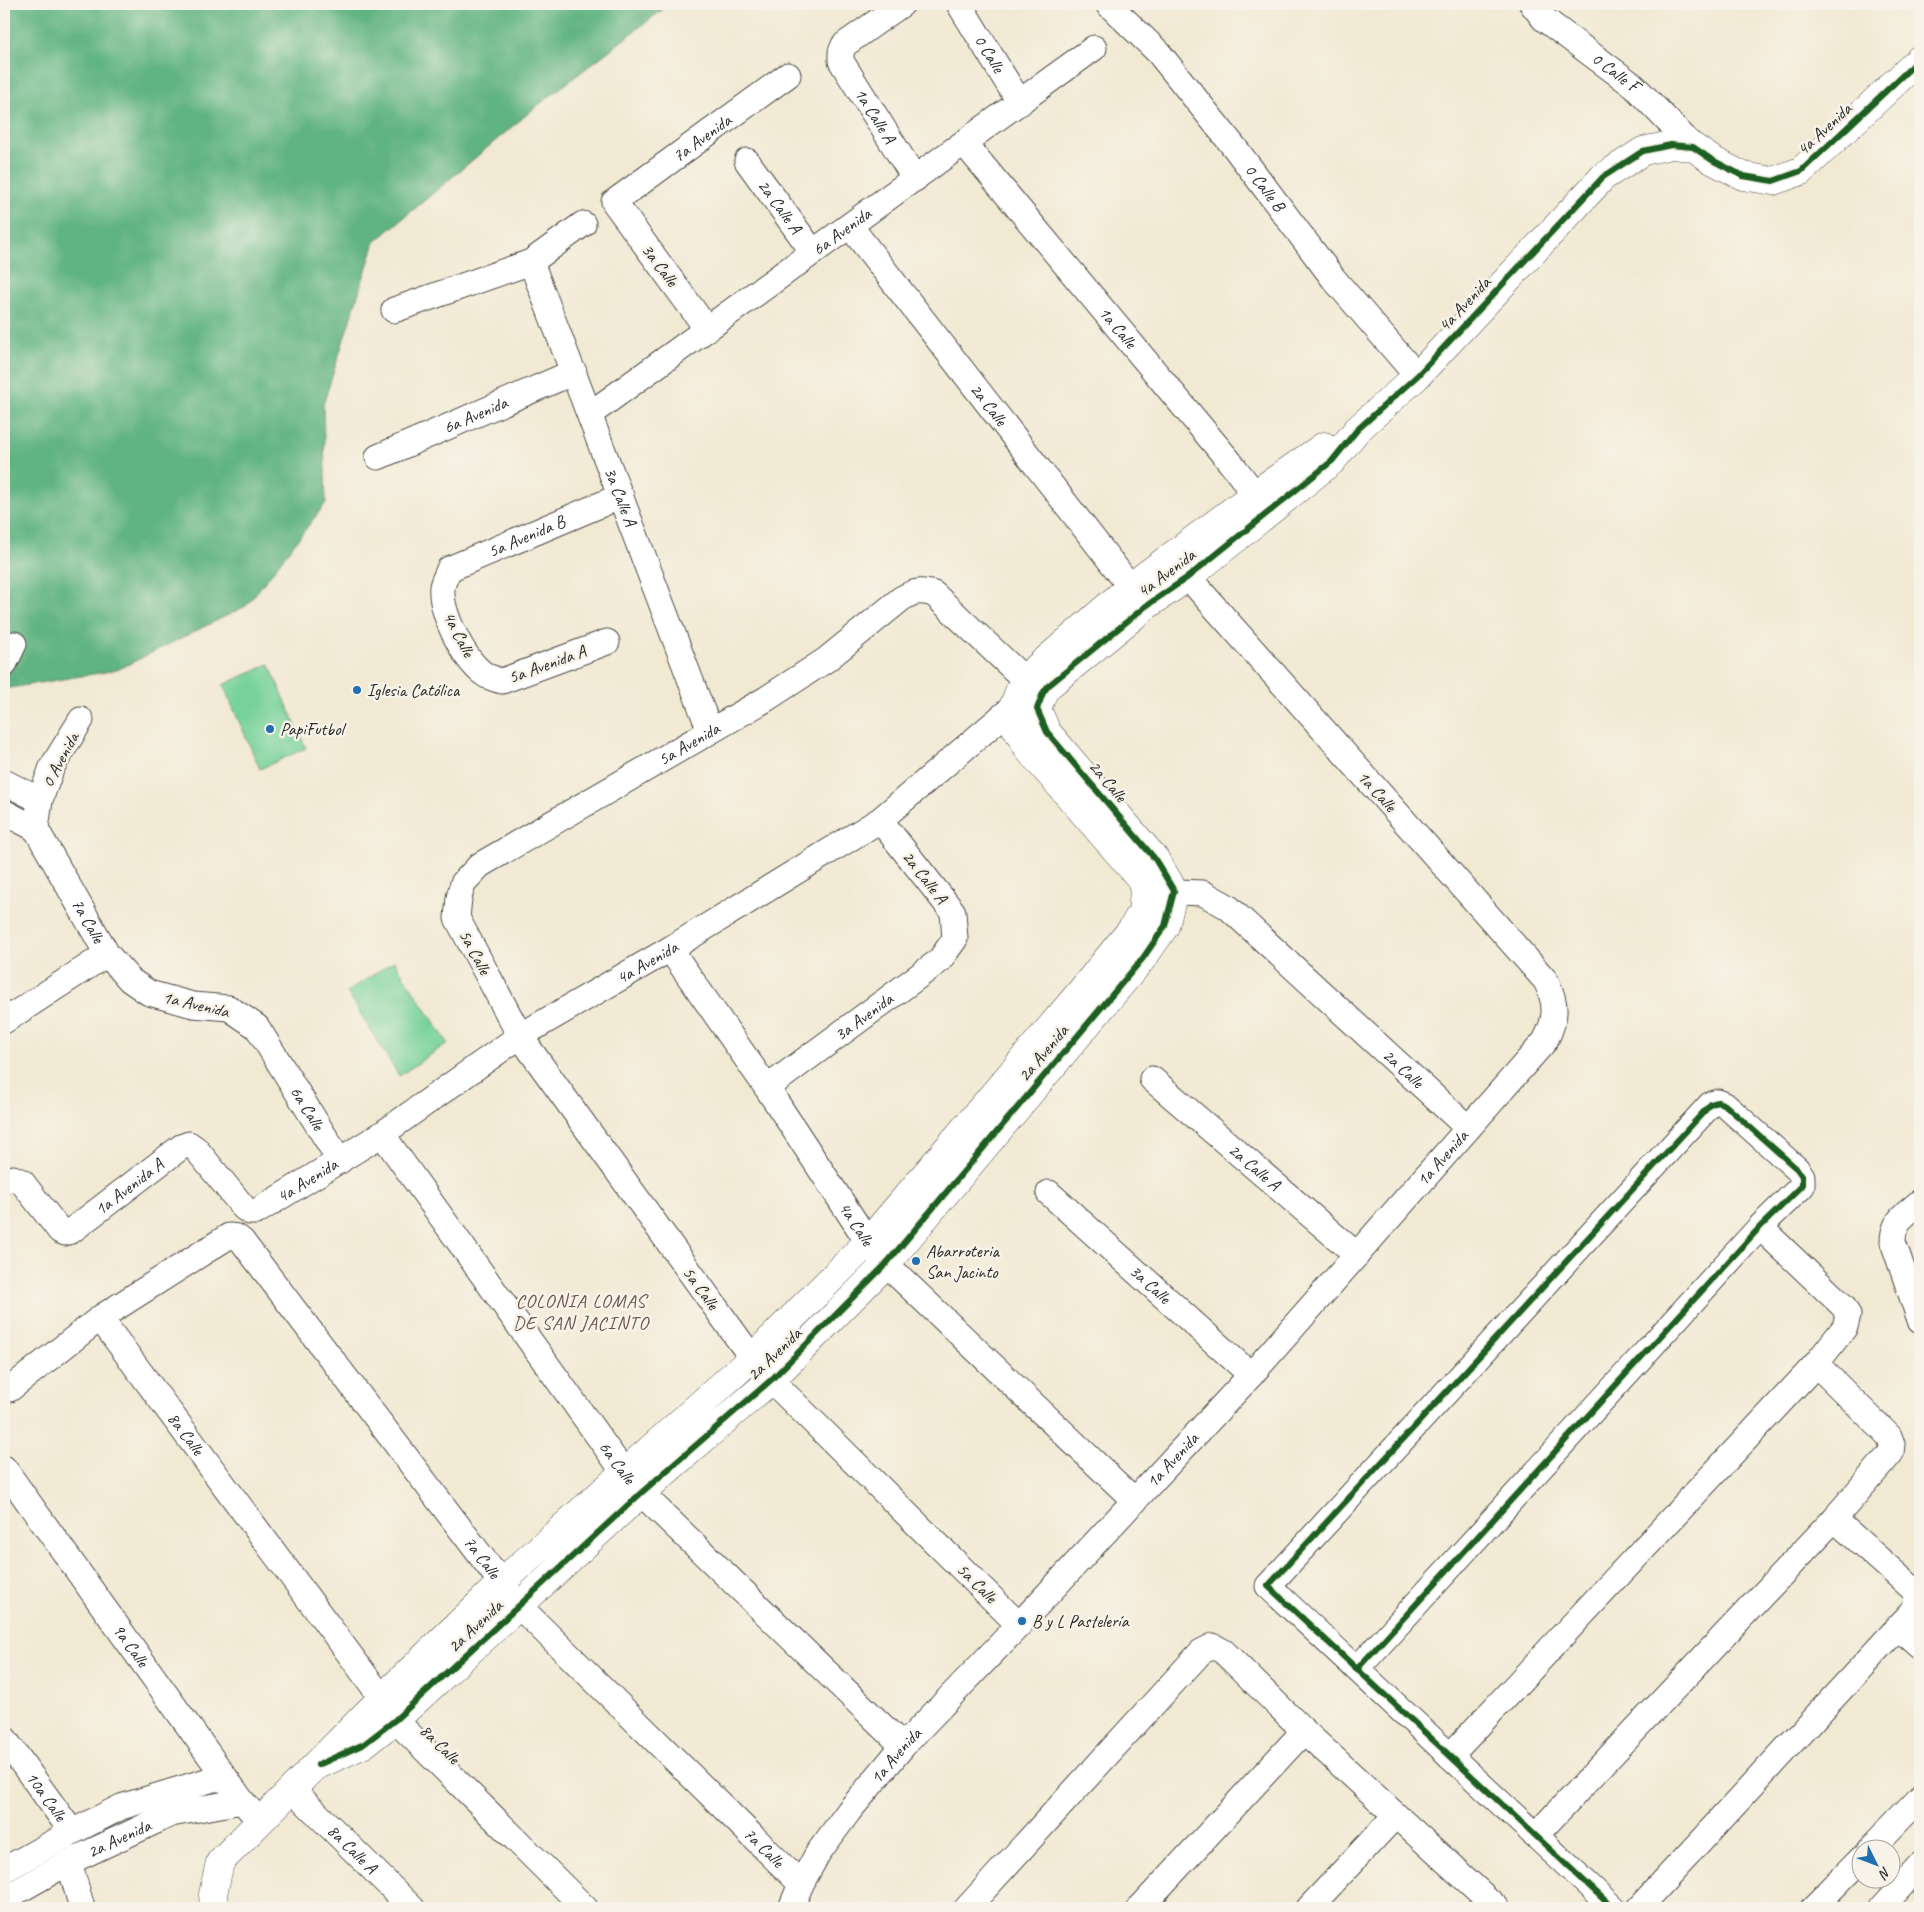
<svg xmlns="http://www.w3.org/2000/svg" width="1924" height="1912" font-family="Caveat,sans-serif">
  <rect width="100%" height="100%" fill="#f7f3e8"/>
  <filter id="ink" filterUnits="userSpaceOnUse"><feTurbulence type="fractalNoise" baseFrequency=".02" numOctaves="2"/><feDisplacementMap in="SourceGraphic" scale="10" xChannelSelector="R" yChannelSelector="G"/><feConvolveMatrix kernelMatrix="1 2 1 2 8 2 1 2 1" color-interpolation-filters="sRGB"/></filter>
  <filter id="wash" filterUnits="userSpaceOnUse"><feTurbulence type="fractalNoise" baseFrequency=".0096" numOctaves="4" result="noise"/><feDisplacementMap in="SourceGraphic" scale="20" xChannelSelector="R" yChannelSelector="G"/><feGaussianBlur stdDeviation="1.12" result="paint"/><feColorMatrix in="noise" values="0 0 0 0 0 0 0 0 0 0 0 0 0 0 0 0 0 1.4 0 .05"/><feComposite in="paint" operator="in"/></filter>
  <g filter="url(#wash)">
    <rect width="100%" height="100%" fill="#f2e9d3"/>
    <path fill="#77d299" stroke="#517e62" d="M269,664l37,84 -46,21 -37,-84z
      M394,961l54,82 -49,33 -52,-84z"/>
    <path fill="#61b481" stroke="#467056" d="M4,4h666l-133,102 -162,136 -52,163 3,98 -80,103 -129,64 -113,19z"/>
  </g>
  <g filter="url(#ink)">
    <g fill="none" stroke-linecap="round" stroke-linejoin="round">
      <g stroke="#494844" stroke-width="27">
        <g id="minor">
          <path id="s1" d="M902,4l-58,41 -3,7v9l74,118"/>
          <path id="s2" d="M959,4l61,99"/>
          <path id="s3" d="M1108,4l50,48 77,96 98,130 84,98"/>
          <path id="s4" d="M1532,4l12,15 90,67 59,61"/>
          <path id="s5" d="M964,143l266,319 37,48"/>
          <path id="s6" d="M747,161l66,91"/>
          <path id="s7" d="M850,226l293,377"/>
          <path id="s8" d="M531,262l179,469"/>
          <path d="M394,310l137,-48 52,-38"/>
          <path id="s9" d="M707,329l-93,-127 174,-127"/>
          <path id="s10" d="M590,414l504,-366"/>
          <path id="s11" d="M378,457l196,-85"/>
          <path id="s12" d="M607,642l-105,39c-5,-1 -10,-3 -15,-5 -22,-13 -47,-63 -45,-89 1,-6 5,-12 7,-18l172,-73"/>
          <path d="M4,665l10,-21"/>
          <path id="s13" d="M81,720l-29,47 -12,33 -4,29 71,125 23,26 19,13 44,12 36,3 28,19 83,134"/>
          <path d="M4,782l36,18"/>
          <path d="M4,812l32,17"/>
          <path id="s14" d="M1154,891l49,2 25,14 240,221"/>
          <path id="s15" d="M670,949l97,139 101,154 18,22 249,237"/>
          <path d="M4,1021l103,-67"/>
          <path id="s16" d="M1152,1079l205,176"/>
          <path id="s17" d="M767,1088l172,-127 16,-22 -2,-27 -73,-92"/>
          <path id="s18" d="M382,1134l241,337 18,22 262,253"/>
          <path id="s19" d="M4,1181l9,-3 9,4 38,49 5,2 6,-2 110,-84 8,-3 7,5 48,59 6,4h6l126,-78 138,-98 150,-87 210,-129 133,-113 19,2"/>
          <path id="s20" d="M1049,1193l202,182"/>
          <path d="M1920,1202c-15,13 -27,18 -27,40l27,78"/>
          <path id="s21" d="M100,1318l282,380 13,22 190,188"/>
          <path id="s22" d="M10,1389l90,-71 129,-82 8,1 5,4 277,365 282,278"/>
          <path id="s23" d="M4,1468l238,333 18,20"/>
          <path id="s24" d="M1019,1625l-248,-245 -19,-22 -232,-322 -63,-118 2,-20 4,-15 17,-18 286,-166 60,-39 75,-61c13,-8 19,-9 33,-5l90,85 16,12"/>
          <path d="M1897,1627l23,20"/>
          <path d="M1357,1669l403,-442 42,-41v-10l-5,-7 -72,-64 -7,-3 -7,2 -443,482 345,322"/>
          <path id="s25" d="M4,1738l68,94"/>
          <path d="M1450,1756l366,-392 29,-37 3,-12 -5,-9 -83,-79"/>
          <path id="s26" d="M292,1789l120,119"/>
          <path d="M1535,1836l299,-317 57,-66 1,-9 -3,-8 -73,-72"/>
          <path d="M1870,1850l50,-52"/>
          <path d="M69,1862l13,46"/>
          <path d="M4,1870l68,-38 49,-25 92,-28h13"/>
          <path id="s27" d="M4,1899l65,-37 102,-48 71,-13"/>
          <path id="s28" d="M791,1908l10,-24 17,-31 31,-42 54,-65 116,-121 232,-250 294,-334c12,-23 12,-37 1,-60l-358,-404"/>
          <path d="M967,1908l234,-256 12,-6 11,6 80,79 193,177"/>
          <path d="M1140,1908l164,-177"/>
          <path d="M1309,1908l86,-92"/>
          <path d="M1639,1908l276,-299 2,-10 -3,-9 -80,-71"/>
          <path d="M1813,1908l49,-50"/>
          <path d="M1881,1908l39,-43"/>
        </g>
      </g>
      <g stroke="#494844" stroke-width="29">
        <path id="tertiary" d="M318,1765l46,-21 31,-24 246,-227 130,-113 115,-116 257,-306 22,-32 9,-35 -19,-32 -108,-127 -10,-23 6,-16 5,-7 98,-80 42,-29 144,-116 25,-31 60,-54 186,-199 40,-26 28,-6 22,2 19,13 31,16 30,5 28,-10 119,-112
          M214,1908l-1,-14 7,-32 162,-164 119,-115 251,-225 116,-116 209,-246 54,-66 11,-18 2,-21 -3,-12 -112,-129 -13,-22 -3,-21 11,-28 106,-92 125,-93 69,-48"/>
      </g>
      <use href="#minor" stroke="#fff" stroke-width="25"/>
      <use href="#tertiary" stroke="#fff" stroke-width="28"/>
      <g stroke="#f7f3e8" stroke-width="9">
        <path id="cycleway" d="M1357,1669l403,-442 42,-41v-10l-5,-7 -72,-64 -7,-3 -7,2 -443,482 345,322
          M318,1765l46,-21 31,-24 246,-227 130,-113 115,-116 257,-306 22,-32 9,-35 -19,-32 -108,-127 -10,-23 6,-16 5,-7 98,-80 42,-29 144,-116 25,-31 60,-54 186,-199 40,-26 28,-6 22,2 19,13 31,16 30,5 28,-10 119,-112"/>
      </g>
      <use href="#cycleway" stroke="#1b5e20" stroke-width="6"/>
    </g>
  </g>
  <g fill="#1f6fb2" stroke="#f7f3e8" stroke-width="2">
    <circle cx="357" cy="690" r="5"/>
    <circle cx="270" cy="729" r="5"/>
    <circle cx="916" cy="1261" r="5"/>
    <circle cx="1022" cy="1621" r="5"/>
  </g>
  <g text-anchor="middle" stroke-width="5" stroke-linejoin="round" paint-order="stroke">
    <g font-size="18" fill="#2b2b2b" stroke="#f7f3e8">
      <text dy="6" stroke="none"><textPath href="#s2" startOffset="58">0 Calle</textPath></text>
      <text dy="6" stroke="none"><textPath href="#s4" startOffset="108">0 Calle F</textPath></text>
      <text dy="6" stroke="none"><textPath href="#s1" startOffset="152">1a Calle A</textPath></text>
      <text transform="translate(1824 129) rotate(-43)" y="6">4a Avenida</text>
      <text dy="6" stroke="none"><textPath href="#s9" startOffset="266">7a Avenida</textPath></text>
      <text dy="6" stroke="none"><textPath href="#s3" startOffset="242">0 Calle B</textPath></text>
      <text dy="6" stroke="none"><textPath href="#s6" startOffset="56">2a Calle A</textPath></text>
      <text dy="6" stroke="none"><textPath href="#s10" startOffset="311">6a Avenida</textPath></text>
      <text transform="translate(660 265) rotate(53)" y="6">3a Calle</text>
      <text transform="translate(1464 304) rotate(-47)" y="6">4a Avenida</text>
      <text dy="6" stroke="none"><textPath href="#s5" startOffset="240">1a Calle</textPath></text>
      <text dy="6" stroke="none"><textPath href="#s7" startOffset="226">2a Calle</textPath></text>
      <text dy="6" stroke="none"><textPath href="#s11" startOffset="106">6a Avenida</textPath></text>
      <text dy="6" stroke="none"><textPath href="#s8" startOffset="251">3a Calle A</textPath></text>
      <text dy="6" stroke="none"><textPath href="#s12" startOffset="334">5a Avenida B</textPath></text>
      <text transform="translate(1166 573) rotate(-37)" y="6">4a Avenida</text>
      <text transform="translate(459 634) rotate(63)" y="6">4a Calle</text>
      <text transform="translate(547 664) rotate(-20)" y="6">5a Avenida A</text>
      <text dy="6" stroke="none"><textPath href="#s24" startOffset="1210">5a Avenida</textPath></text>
      <text transform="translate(60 760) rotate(-62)" y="6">0 Avenida</text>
      <text transform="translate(1108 781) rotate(50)" y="6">2a Calle</text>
      <text transform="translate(1377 791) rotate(48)" y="6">1a Calle</text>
      <text transform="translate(925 877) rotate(52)" y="6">2a Calle A</text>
      <text dy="6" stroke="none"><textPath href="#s13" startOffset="225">7a Calle</textPath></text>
      <text transform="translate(475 952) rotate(62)" y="6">5a Calle</text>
      <text dy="6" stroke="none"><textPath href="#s19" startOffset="802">4a Avenida</textPath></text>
      <text transform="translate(196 1004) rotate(13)" y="6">1a Avenida</text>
      <text dy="6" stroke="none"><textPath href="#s17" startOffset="120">3a Avenida</textPath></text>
      <text transform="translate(1043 1053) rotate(-50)" y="6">2a Avenida</text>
      <text dy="6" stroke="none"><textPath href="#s14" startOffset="316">2a Calle</textPath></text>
      <text dy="6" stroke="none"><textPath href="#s13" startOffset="532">6a Calle</textPath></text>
      <text dy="6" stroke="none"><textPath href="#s28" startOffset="996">1a Avenida</textPath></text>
      <text dy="6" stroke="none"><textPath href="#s16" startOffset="135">2a Calle A</textPath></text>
      <text dy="6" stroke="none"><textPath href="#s19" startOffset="398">4a Avenida</textPath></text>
      <text dy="6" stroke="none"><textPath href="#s19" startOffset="166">1a Avenida A</textPath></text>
      <text dy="6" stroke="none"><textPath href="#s15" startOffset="332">4a Calle</textPath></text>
      <text dy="6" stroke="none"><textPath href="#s20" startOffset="136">3a Calle</textPath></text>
      <text transform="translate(701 1288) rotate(54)" y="6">5a Calle</text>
      <text transform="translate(774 1354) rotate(-44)" y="6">2a Avenida</text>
      <text dy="6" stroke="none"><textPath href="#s21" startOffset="144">8a Calle</textPath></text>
      <text dy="6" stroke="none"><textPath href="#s28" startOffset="591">1a Avenida</textPath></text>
      <text dy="6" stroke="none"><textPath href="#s18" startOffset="404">6a Calle</textPath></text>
      <text dy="6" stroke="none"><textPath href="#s22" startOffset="679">7a Calle</textPath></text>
      <text transform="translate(977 1583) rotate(45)" y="6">5a Calle</text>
      <text transform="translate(475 1626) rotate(-43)" y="6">2a Avenida</text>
      <text dy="6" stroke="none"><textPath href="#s23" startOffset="218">9a Calle</textPath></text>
      <text transform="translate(440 1744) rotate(45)" y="6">8a Calle</text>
      <text dy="6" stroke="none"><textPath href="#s28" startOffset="186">1a Avenida</textPath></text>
      <text dy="6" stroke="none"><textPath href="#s25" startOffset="72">10a Calle</textPath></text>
      <text dy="6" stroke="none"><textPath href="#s27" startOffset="130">2a Avenida</textPath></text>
      <text dy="6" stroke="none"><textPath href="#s22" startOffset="1084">7a Calle</textPath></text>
      <text dy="6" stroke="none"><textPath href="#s26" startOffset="85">8a Calle A</textPath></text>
    </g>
    <g font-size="18" fill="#2b2b2b" stroke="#f7f3e8" text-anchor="start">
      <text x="367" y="696">Iglesia Católica</text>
      <text x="280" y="735">PapiFutbol</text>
      <text x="926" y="1257">Abarroteria<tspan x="926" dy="21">San Jacinto</tspan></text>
      <text x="1032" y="1627">B y L Pastelería</text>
    </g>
    <g font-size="19" letter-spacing="1" fill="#6d5450" stroke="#f7f3e8">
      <text x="581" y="1307">COLONIA LOMAS<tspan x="581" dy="22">DE SAN JACINTO</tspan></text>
    </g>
  </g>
  <rect width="1924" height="1912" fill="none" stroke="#f7f3e8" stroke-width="20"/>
  <g transform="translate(1876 1864) rotate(132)"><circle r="24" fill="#f7f3e8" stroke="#a5a39c"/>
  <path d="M0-4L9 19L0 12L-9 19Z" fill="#1f6fb2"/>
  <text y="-8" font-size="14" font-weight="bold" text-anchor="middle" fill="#2b2b2b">N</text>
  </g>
</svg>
